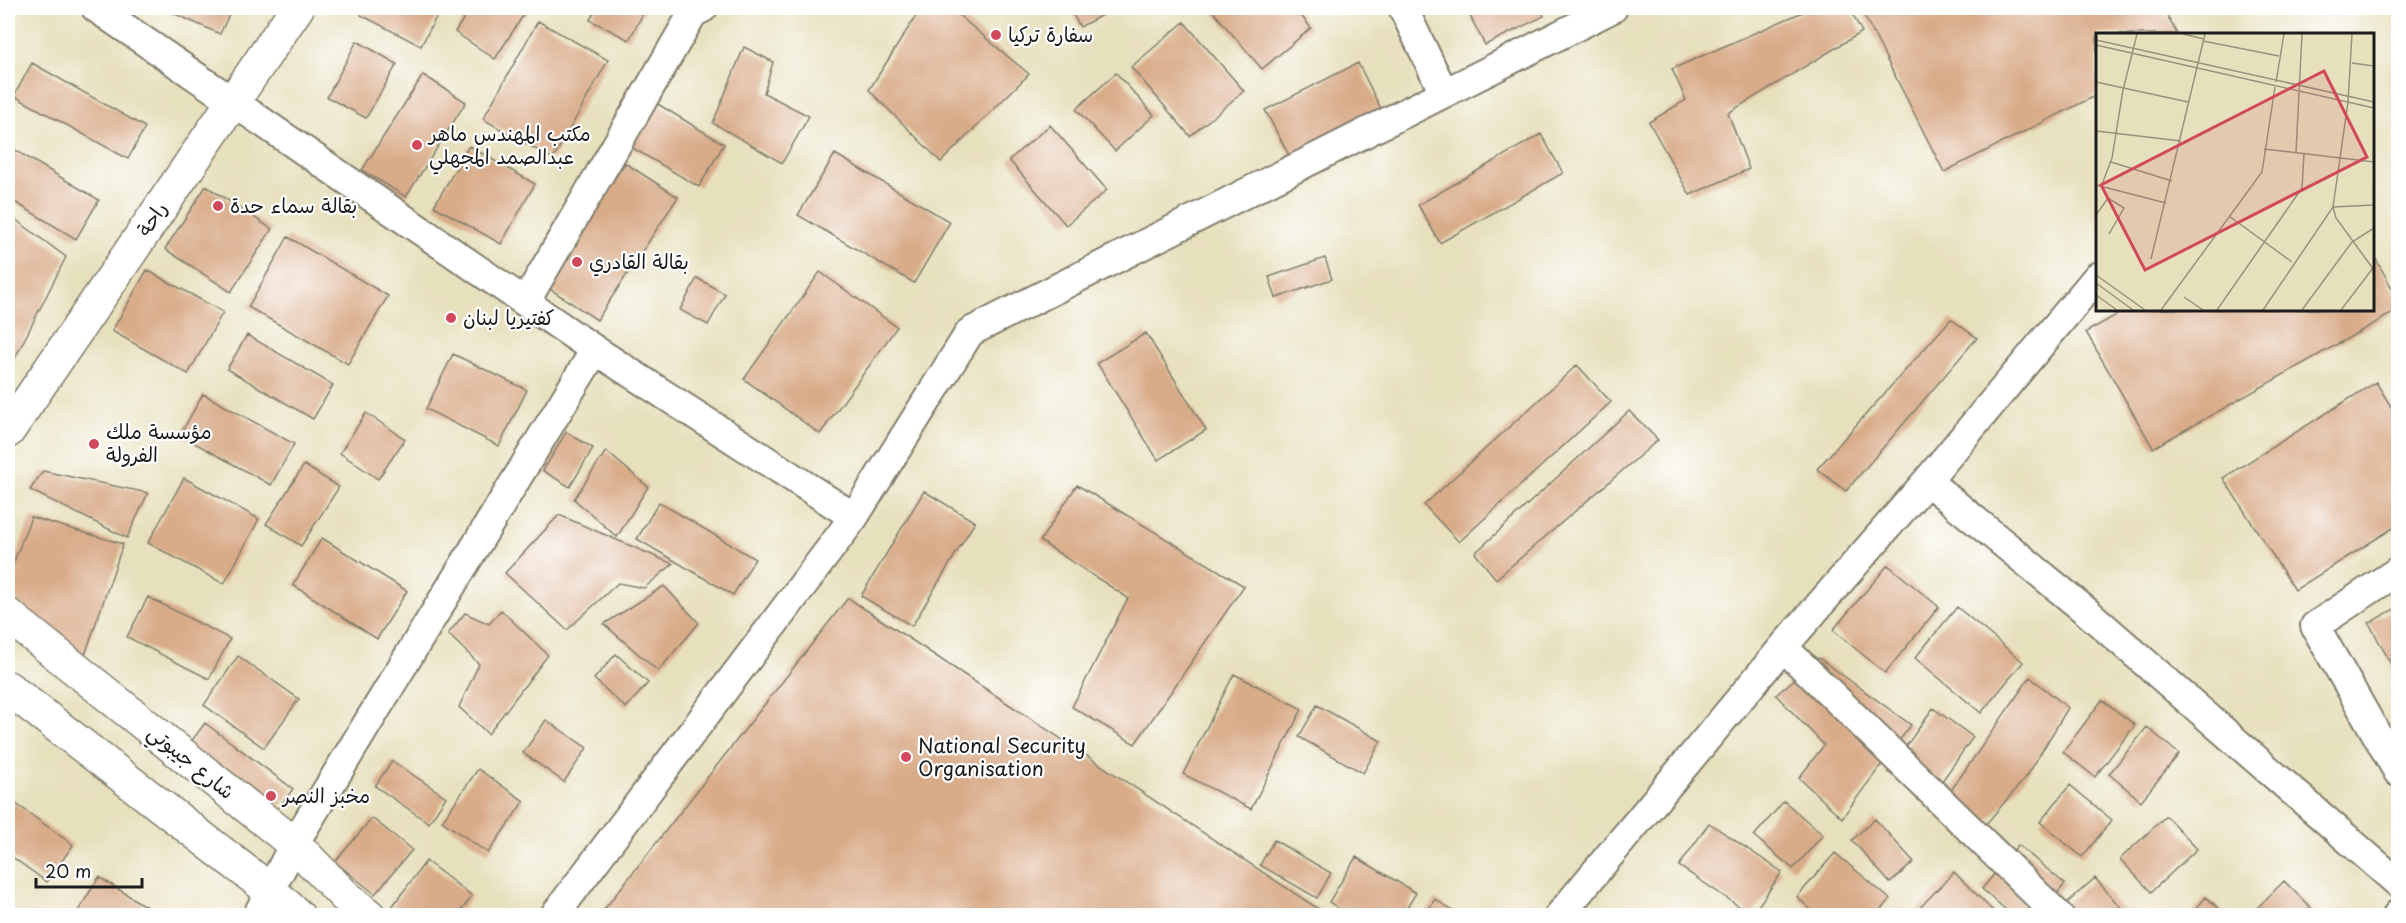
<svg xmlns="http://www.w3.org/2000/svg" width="2406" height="923" font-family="'Playpen Sans','Playpen Sans Arabic',sans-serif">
  <rect width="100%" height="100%" fill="#fff"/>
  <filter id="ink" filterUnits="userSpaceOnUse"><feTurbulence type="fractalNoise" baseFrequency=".0167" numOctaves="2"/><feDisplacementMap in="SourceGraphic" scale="12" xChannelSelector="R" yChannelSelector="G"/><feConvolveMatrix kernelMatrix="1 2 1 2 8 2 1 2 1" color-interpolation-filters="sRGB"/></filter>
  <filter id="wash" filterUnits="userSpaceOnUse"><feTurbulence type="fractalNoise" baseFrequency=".008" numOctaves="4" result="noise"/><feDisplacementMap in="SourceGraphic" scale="24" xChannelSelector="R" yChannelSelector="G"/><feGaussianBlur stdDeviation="1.35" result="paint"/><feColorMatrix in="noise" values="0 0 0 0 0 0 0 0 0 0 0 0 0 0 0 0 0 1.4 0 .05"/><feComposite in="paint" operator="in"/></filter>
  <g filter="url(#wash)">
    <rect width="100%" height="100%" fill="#e7e0bd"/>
    <g id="blocks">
      <path fill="#d9ac89" d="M162,8h70l-12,26z
        M365,8h76l-20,38 -60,-31z
        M470,8h58l-33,51 -40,-27z
        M597,8h49l-17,32 -39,-20z
        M921,8h29l79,66 -88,88 -72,-72z
        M1069,8h46l-35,19z
        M1210,8h85l16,20 -49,41z
        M1466,8h74l4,8 -59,29z
        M1812,8h37l13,24 -134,81 21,56 -59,26 -41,-73 37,-22 -14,-31z
        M1870,8h293l14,26h-80v61l-153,77 -82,-161z
        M538,21l70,39 -55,99 -70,-40z
        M1184,22l60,69 -54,45 -59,-69z
        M357,41l40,23 -31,54 -39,-21z
        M744,47l29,15 -9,31 45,23 -27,47 -69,-40z
        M32,63l113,64 -17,32 -114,-63z
        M1358,63l25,50 -92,46 -26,-49z
        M1116,73l38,42 -39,36 -39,-42z
        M423,75l43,27 -60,95 -44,-27z
        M656,103l68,41 -25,43 -68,-40z
        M1050,125l57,65 -41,35 -57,-65z
        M1541,134l22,39 -123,70 -22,-38z
        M469,146l66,38 -34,60 -67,-38z
        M10,147l89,53 -23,39 -68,-41v-47z
        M835,154l115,68 -36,61 -116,-68z
        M625,163l53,34 -81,123 -53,-35z
        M206,186l66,43 -41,63 -66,-43z
        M8,214l58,43 -58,115z
        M288,237l100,59 -40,68 -100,-57z
        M2372,252l26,47v11l-245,138 -67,-116 41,-23h245z
        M1325,258l7,21 -56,19 -7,-21z
        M147,270l76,42 -35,62 -76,-43z
        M820,272l77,55 -77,107 -76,-55z
        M697,278l28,16 -17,31 -28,-15z
        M1951,319l26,19 -131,153 -29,-22z
        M1146,333l60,97 -48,30 -61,-97z
        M247,335l86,50 -20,34 -86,-50z
        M453,354l74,36 -28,56 -73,-37z
        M1577,365l34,37 -152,140 -35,-37z
        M2376,382l22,36v107l-103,65 -72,-112z
        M203,394l91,50 -23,41 -91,-50z
        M1629,411l29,29 -162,139 -21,-26z
        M366,413l39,26 -27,40 -38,-26z
        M566,432l27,16 -23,39 -27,-16z
        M606,451l42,36 -31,50 -43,-38z
        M304,465l35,22 -38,59 -35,-22z
        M43,471l105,22 -21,45 -97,-48z
        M184,478l75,41 -35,65 -76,-41z
        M1077,485l167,101 -109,158 -63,-37 56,-109 -88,-57z
        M924,491l51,31 -63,104 -51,-30z
        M659,502l96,57 -22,36 -96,-56z
        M559,515l114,49 -29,24 -26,-5 -51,47 -62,-57z
        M31,517l92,27 -39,114 -76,-63v-17z
        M322,538l85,53 -30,48 -84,-54z
        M1888,565l51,42 -54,66 -52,-43z
        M664,586l35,37 -41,48 -54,-47z
        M148,597l82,42 -21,40 -82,-42z
        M848,598l481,318h-730z
        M1957,607l66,55 -42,51 -66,-55z
        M2398,607v70l-29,-54z
        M501,610l47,45 -60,79 -29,-27 20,-43 -31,-30 17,-21 24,11z
        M616,654l32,29 -22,25 -32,-29z
        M238,656l61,43 -35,49 -60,-43z
        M1819,658l92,67 -69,93 -43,-40 25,-33 -48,-50z
        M1234,674l68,35 -51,100 -68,-35z
        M2030,677l38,31 -41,68 -47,55 -35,-32z
        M2102,700l33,25 -40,52 -32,-25z
        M1317,705l64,36 -18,32 -64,-36z
        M1933,708l40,29 -45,64 -40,-29z
        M546,720l41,28 -23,34 -41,-29z
        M205,723l88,66 -21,27 -88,-65z
        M2147,727l32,27 -38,47 -32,-27z
        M392,761l54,36 -17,26 -54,-37z
        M478,769l46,32 -36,52 -46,-32z
        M2070,785l42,35 -30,37 -42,-35z
        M8,798l65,47 -26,37 -39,-28z
        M1784,801l39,34 -30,34 -39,-33z
        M2166,816l31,33 -46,43 -31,-33z
        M372,818l40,32 -37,44 -40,-32z
        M1875,819l39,43 -24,21 -38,-43z
        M1709,823l73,49 -30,43 -73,-49z
        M1274,840l57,33 -14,25 -57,-33z
        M2018,845l47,39 -27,32h-25l-31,-27z
        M1835,853l55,46 -15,17h-57l-21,-19z
        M1356,857l60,36 -14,23h-52l-21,-14z
        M426,861l46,35 -15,20h-72z
        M1954,872l44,44h-86z
        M99,877l62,39h-86z
        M2095,878l33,38h-76z
        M2284,881l35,35h-65l-2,-3z
        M2206,897l21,19h-37z
        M1435,899l25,17h-36z"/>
    </g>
  </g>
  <g filter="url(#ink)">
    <use href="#blocks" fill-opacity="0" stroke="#827e6c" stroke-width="1.5"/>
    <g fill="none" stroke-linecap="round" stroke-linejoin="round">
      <g stroke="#827e6c" stroke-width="32">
        <path id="street" d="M96,8l499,342 259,167
          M1403,8l41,85
          M526,301l167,-288 10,-5
          M1927,481l159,130 312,272
          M2398,571l-83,55 83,146
          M1783,647l276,269
          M257,916l37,-72 301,-494
          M554,916l300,-399 116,-185 643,-324
          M1559,916l224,-269 144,-166 170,-204
          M2397,916l1,-2"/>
      </g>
      <g stroke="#827e6c" stroke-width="36">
        <path id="secondary" d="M8,431l289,-423
          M8,615l286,229 52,53 23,19
          M8,688l263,203 27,25"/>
      </g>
      <use href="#street" stroke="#fff" stroke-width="28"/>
      <use href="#secondary" stroke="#fff" stroke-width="33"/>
    </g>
  </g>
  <g fill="#d1495b" stroke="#fff" stroke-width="2">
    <circle cx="996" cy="35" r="6"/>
    <circle cx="417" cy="145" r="6"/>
    <circle cx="218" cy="206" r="6"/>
    <circle cx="577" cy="262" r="6"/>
    <circle cx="451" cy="318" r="6"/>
    <circle cx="94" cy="444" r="6"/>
    <circle cx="906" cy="757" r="6"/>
    <circle cx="271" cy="796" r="6"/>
  </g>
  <g text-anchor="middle" stroke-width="4.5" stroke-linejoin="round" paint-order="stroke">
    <g font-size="20" fill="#1c1c1c" stroke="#fff" text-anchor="start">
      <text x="1008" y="42">سفارة تركيا</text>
      <text x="429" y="141">مكتب المهندس ماهر<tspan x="429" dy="23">عبدالصمد المجهلي</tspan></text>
      <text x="230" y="213">بقالة سماء حدة</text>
      <text x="589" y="269">بقالة القادري</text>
      <text x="463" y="325">كفتيريا لبنان</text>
      <text x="106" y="439">مؤسسة ملك<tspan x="106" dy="23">الفرولة</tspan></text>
      <text x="918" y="753">National Security<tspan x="918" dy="23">Organisation</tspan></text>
      <text x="283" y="803">مخبز النصر</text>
    </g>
    <g font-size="20" fill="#1c1c1c" stroke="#fff">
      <text transform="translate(152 219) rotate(-56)" y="7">راحة</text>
      <text transform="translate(191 762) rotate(39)" y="7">شارع جيبوتي</text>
    </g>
  </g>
  <g transform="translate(2096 33)">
    <rect width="278" height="278" fill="#e7e0bd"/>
    <path fill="none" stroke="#96927d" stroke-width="1.5" d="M87,1l21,5M0,7l278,62M107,8l76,15M0,12l278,63M256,30l22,3M0,49l92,20M180,49l8,-48M0,98l85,10M168,116l110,13M200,119l6,-118M15,129l61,19M0,152l70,18M5,154l11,-29 11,-68 14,-56M278,172l-41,2 3,11 38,52M0,182l12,-17 16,10 -15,26M133,183l63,46M55,226l54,-225M0,242l49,35M0,250l37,27M0,262l21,15M88,264l19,13M65,277l101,-138 13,-85M121,277l85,-122 2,-34M167,277l70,-103 15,-105 4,-68M206,277l50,-68 22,-14M245,277l32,-42"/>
    <path fill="#d1495b" fill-opacity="0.15" stroke="#d1495b" stroke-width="3" d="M228,38l43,86 -222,113 -44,-85z"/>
    <rect width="278" height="278" fill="none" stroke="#1c1c1c" stroke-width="3"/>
  </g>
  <rect width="2406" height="923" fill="none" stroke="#fff" stroke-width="30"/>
  <path d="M36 878v9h106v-9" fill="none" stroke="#1c1c1c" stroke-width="3"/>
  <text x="45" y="878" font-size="18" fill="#1c1c1c" stroke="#ffffff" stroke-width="4.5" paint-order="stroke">20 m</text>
</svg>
